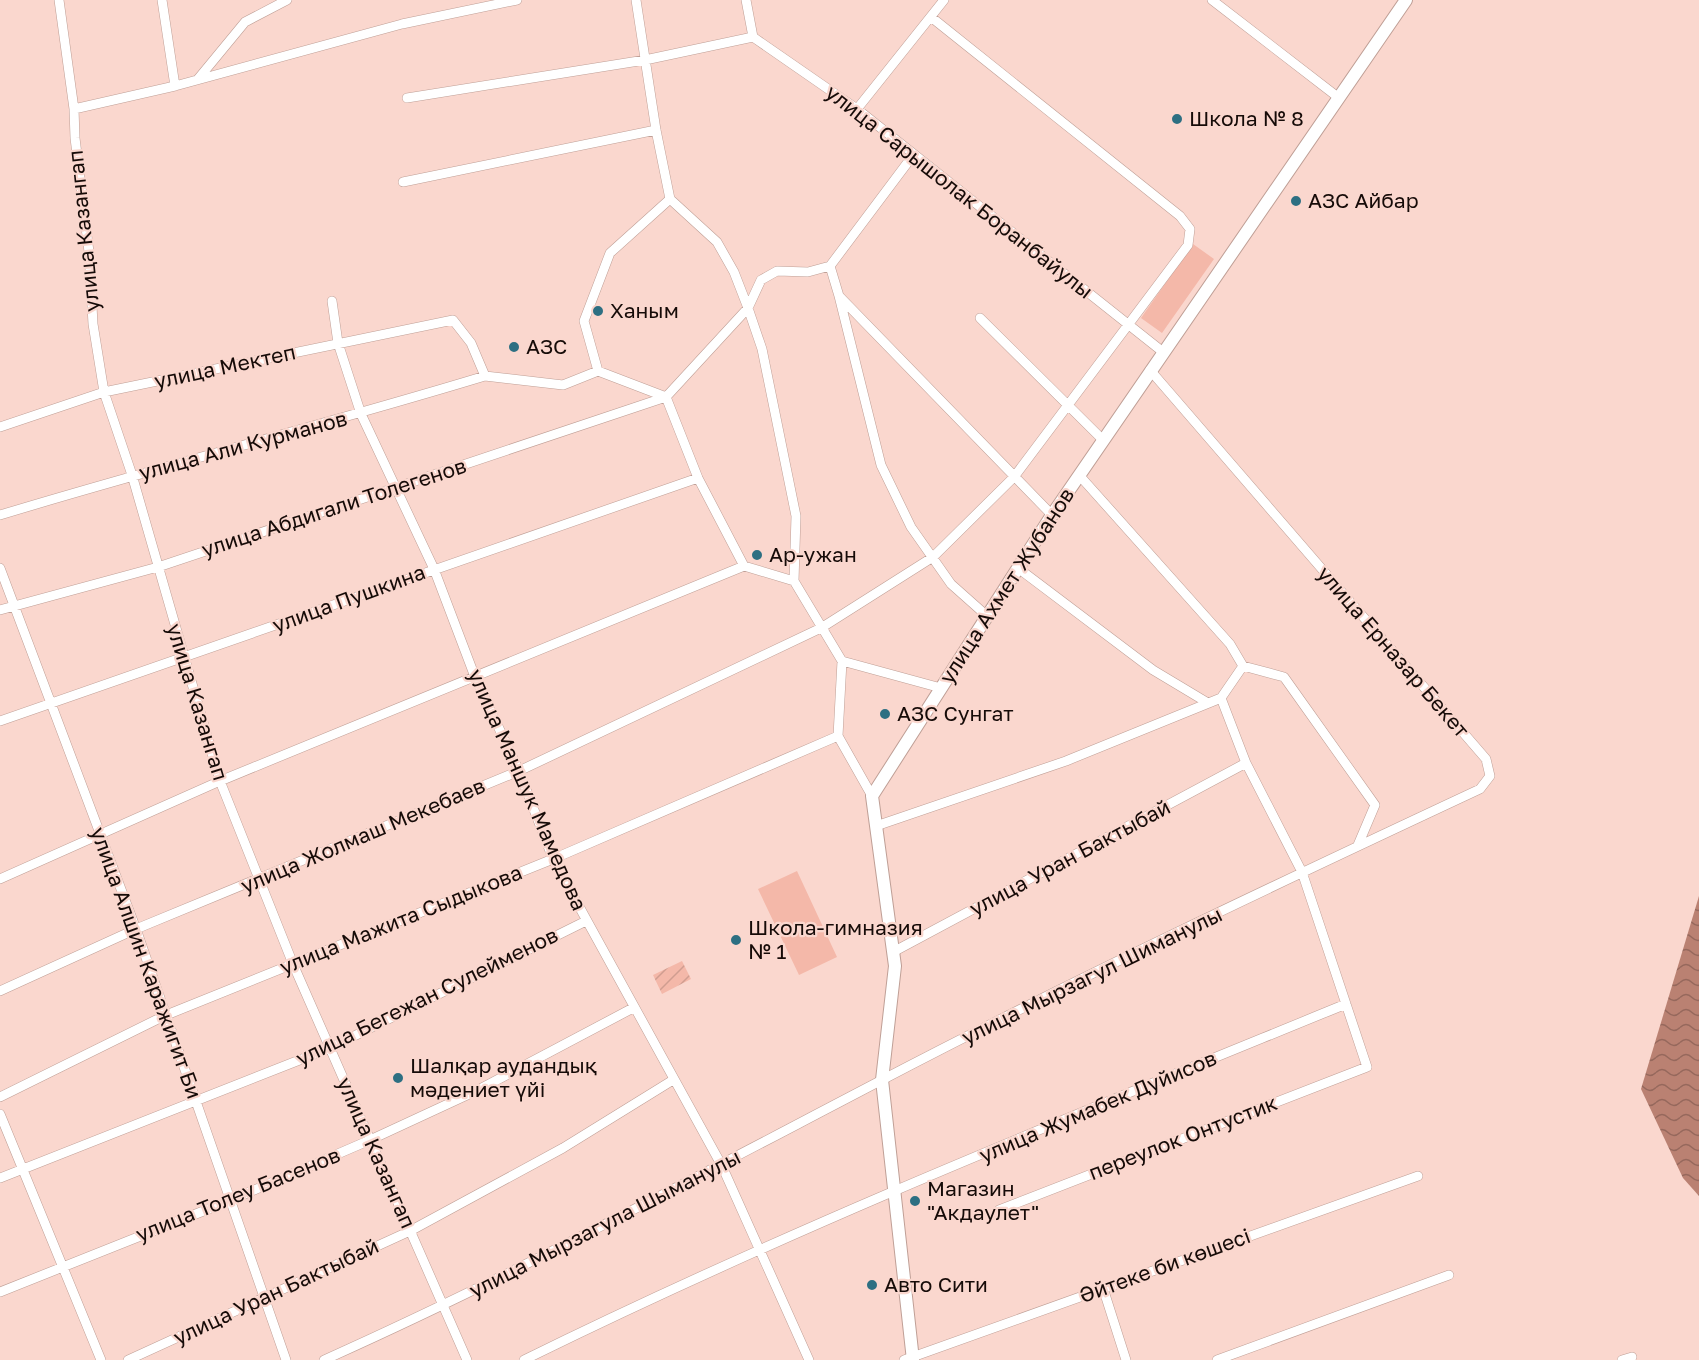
<svg xmlns="http://www.w3.org/2000/svg" width="1699" height="1360" font-family="'Golos Text',sans-serif">
  <defs>
    <pattern id="garden-furrows" width="10" height="10" patternUnits="userSpaceOnUse" patternTransform="scale(1.5)"><rect width="10" height="10" fill="#f4b8a9"/><path d="M-1 1l2-2M0 10L10 0M9 11l2-2" fill="none" stroke="#d09d90"/></pattern>
    <pattern id="water-waves" width="16" height="10" patternUnits="userSpaceOnUse" patternTransform="scale(1.5)"><rect width="16" height="10" fill="#ba8172"/><path d="M0 5q4-4 8 0t8 0" fill="none" stroke="#96685c"/></pattern>
  </defs>
  <rect width="100%" height="100%" fill="#fad7ce"/>
  <path fill="#f4b8a9" d="M1193,244l21,15 -52,74 -21,-15z
    M797,871l40,86 -38,18 -41,-86z"/>
  <path fill="url(#garden-furrows)" d="M682,961l9,18 -29,15 -9,-19z"/>
  <path fill="url(#water-waves)" d="M1699,896v300l-16,-18 -42,-89z"/>
  <g fill="none" stroke-linecap="round" stroke-linejoin="round">
    <g stroke="#bf9f96" stroke-width="10">
      <path id="minor" d="M59,0l15,109
        M162,0l13,86
        M636,0l20,130 14,69 47,43 17,30 14,36 14,41 34,167 -2,65 48,80 99,27
        M746,0l7,37
        M1212,0l127,98
        M753,37l104,72 306,243
        M198,79l47,-57 42,-22
        M407,98l238,-38 108,-23
        M857,109l87,-109
        M403,182l253,-52
        M830,266l9,30 213,219
        M839,296l42,169 30,62 40,57 36,32
        M332,301l6,42 23,71 73,155 41,108 44,94 34,88 169,307 87,194
        M980,318l123,122
        M598,371l-14,-50 26,-68 60,-54
        M0,427l104,-35 349,-72 18,23 14,33 78,9 35,-14 68,26 32,81 46,88 50,15
        M1079,475l151,169 13,22 -22,32
        M0,515c161,-49 324,-90 485,-139
        M0,568l136,361 150,431
        M1018,568l135,102 55,33
        M0,610l158,-43 508,-170 82,-89 13,-28 16,-9 31,1 22,-6 84,-112
        M842,661l-4,75 34,60
        M1243,666l41,11 91,128 -17,40
        M0,721l698,-243
        M876,826l190,-65 155,-63 25,65 56,109 65,195 -368,143
        M0,879l220,-98 524,-215
        M893,952l353,-189
        M0,991l136,-62 383,-158 302,-143 112,-71 81,-80 174,-232 2,-16 -10,-13 -249,-199
        M0,1097l164,-81 389,-157 285,-123
        M0,1114l101,246
        M0,1178l330,-130 256,-127
        M1103,1288l23,72
        M0,1292l231,-92 139,-60 108,-50 155,-82
        M128,1360l282,-129 153,-83 110,-68
        M324,1360c190,-85 372,-183 556,-279 197,-103 399,-198 600,-292l10,-13 -4,-17 -336,-389
        M467,1360l-174,-396 -73,-183 -88,-306 -28,-83 -11,-68 -4,-72 -14,-114 -1,-29 101,-23 227,-62 115,-24
        M524,1360c268,-132 546,-243 822,-356
        M904,1360l514,-184
        M1217,1360l232,-85
        M1622,1360l10,-3"/>
    </g>
    <g stroke="#bf9f96" stroke-width="14">
      <path id="major" d="M913,1360l-31,-280 13,-114 -23,-170 180,-281 354,-515"/>
    </g>
    <use href="#minor" stroke="#fff" stroke-width="9"/>
    <use href="#major" stroke="#fff" stroke-width="12"/>
  </g>
  <g fill="#2d6f82" stroke="#fad7ce" stroke-width="2">
    <circle cx="1177" cy="119" r="6"/>
    <circle cx="1296" cy="201" r="6"/>
    <circle cx="598" cy="311" r="6"/>
    <circle cx="514" cy="347" r="6"/>
    <circle cx="757" cy="555" r="6"/>
    <circle cx="885" cy="714" r="6"/>
    <circle cx="736" cy="940" r="6"/>
    <circle cx="398" cy="1078" r="6"/>
    <circle cx="915" cy="1201" r="6"/>
    <circle cx="872" cy="1285" r="6"/>
  </g>
  <g text-anchor="middle" stroke-width="4.5" stroke-linejoin="round" paint-order="stroke">
    <g font-size="21" fill="#160b08" stroke="#fad7ce" text-anchor="start">
      <text x="1189" y="126">Школа № 8</text>
      <text x="1308" y="208">АЗС Айбар</text>
      <text x="610" y="318">Ханым</text>
      <text x="526" y="354">АЗС</text>
      <text x="769" y="562">Ар-ужан</text>
      <text x="897" y="721">АЗС Сунгат</text>
      <text x="748" y="935">Школа-гимназия<tspan x="748" dy="24">№ 1</tspan></text>
      <text x="410" y="1073">Шалқар аудандық<tspan x="410" dy="24">мәдениет үйі</tspan></text>
      <text x="927" y="1196">Магазин<tspan x="927" dy="24">"Акдаулет"</tspan></text>
      <text x="884" y="1292">Авто Сити</text>
    </g>
    <g font-size="21" fill="#160b08" stroke="#fad7ce">
      <text transform="translate(959 192) rotate(38)" y="7">улица Сарышолак Боранбайулы</text>
      <text transform="translate(84 231) rotate(-96)" y="7">улица Казангап</text>
      <text transform="translate(225 367) rotate(-12)" y="7">улица Мектеп</text>
      <text transform="translate(243 446) rotate(-15)" y="7">улица Али Курманов</text>
      <text transform="translate(334 508) rotate(-18)" y="7">улица Абдигали Толегенов</text>
      <text transform="translate(1007 586) rotate(-57)" y="7">улица Ахмет Жубанов</text>
      <text transform="translate(349 599) rotate(-20)" y="7">улица Пушкина</text>
      <text transform="translate(1393 652) rotate(49)" y="7">улица Ерназар Бекет</text>
      <text transform="translate(197 702) rotate(73)" y="7">улица Казангап</text>
      <text transform="translate(527 790) rotate(66)" y="7">улица Маншук Мамедова</text>
      <text transform="translate(363 836) rotate(-23)" y="7">улица Жолмаш Мекебаев</text>
      <text transform="translate(1070 858) rotate(-28)" y="7">улица Уран Бактыбай</text>
      <text transform="translate(401 920) rotate(-22)" y="7">улица Мажита Сыдыкова</text>
      <text transform="translate(146 963) rotate(70)" y="7">улица Алшин Каражигит Би</text>
      <text transform="translate(1092 976) rotate(-26)" y="7">улица Мырзагул Шиманулы</text>
      <text transform="translate(427 997) rotate(-26)" y="7">улица Бегежан Сулейменов</text>
      <text transform="translate(1098 1107) rotate(-23)" y="7">улица Жумабек Дуйисов</text>
      <text transform="translate(1183 1138) rotate(-21)" y="7">переулок Онтустик</text>
      <text transform="translate(376 1153) rotate(66)" y="7">улица Казангап</text>
      <text transform="translate(238 1195) rotate(-22)" y="7">улица Толеу Басенов</text>
      <text transform="translate(605 1224) rotate(-27)" y="7">улица Мырзагула Шыманулы</text>
      <text transform="translate(1165 1266) rotate(-20)" y="7">Әйтеке би көшесі</text>
      <text transform="translate(276 1292) rotate(-25)" y="7">улица Уран Бактыбай</text>
    </g>
  </g>
</svg>
